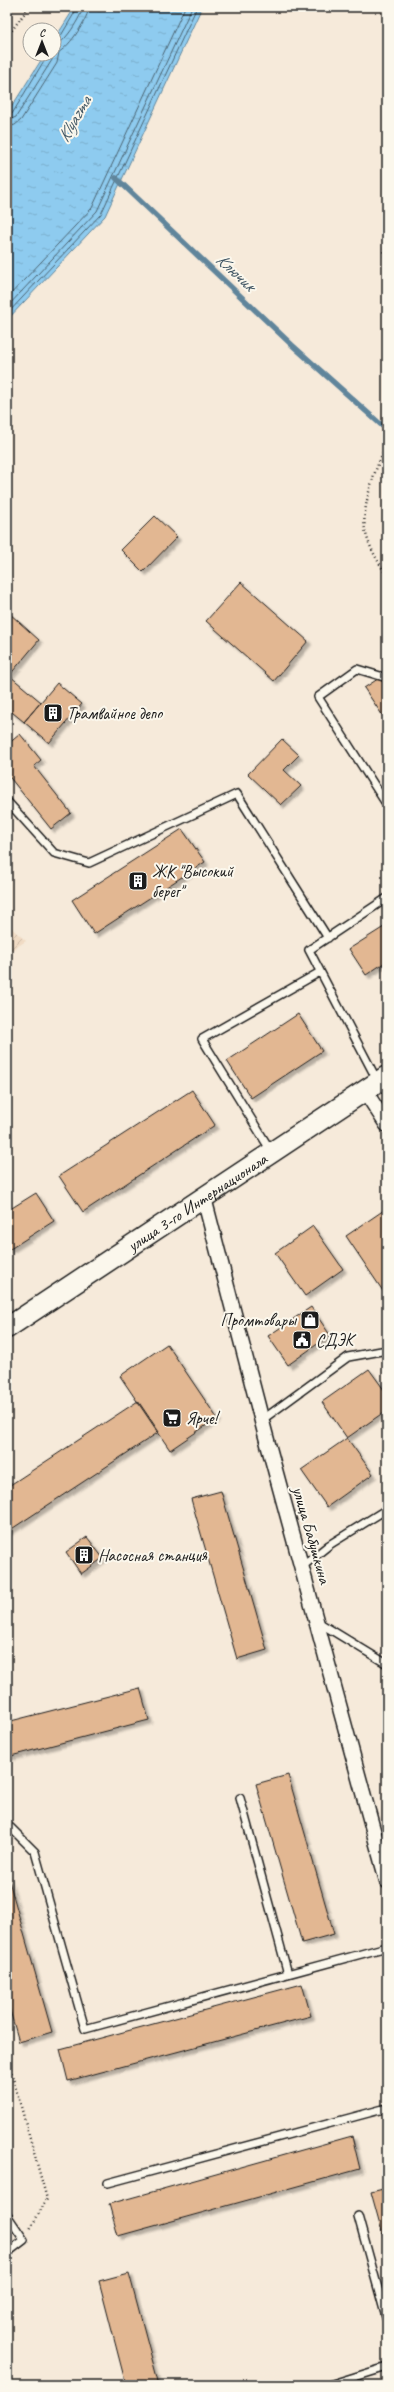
<svg xmlns="http://www.w3.org/2000/svg" width="394" height="2392" font-family="Caveat,sans-serif">
  <defs>
    <pattern id="industrial-furrows" width="10" height="10" patternUnits="userSpaceOnUse"><rect width="10" height="10" fill="#f0dbc4"/><path d="M-1 1l2-2M0 10L10 0M9 11l2-2" fill="none" stroke="#cdbba8"/></pattern>
    <pattern id="water-ripples" width="26" height="14" patternUnits="userSpaceOnUse"><rect width="26" height="14" fill="#8ecbef"/><path d="M2 4q2-2 4 0t4 0M15 11q2-2 4 0t4 0" fill="none" stroke="#7aaecc"/></pattern>
    <filter id="shadow"><feDropShadow dx="3.5" dy="3.5" stdDeviation="1" flood-color="#0004"/></filter>
  </defs>
  <rect width="100%" height="100%" fill="#f6eada"/>
  <filter id="ink" filterUnits="userSpaceOnUse"><feTurbulence type="fractalNoise" baseFrequency=".025" numOctaves="2"/><feDisplacementMap in="SourceGraphic" scale="8" xChannelSelector="R" yChannelSelector="G"/><feConvolveMatrix kernelMatrix="1 2 1 2 8 2 1 2 1" color-interpolation-filters="sRGB"/></filter>
  <g filter="url(#ink)">
    <path fill="url(#industrial-furrows)" d="M7,924l19,17 -19,12z"/>
    <path fill="url(#water-ripples)" stroke="#60859b" d="M75,7h127l-97,209 -98,104v-206l38,-60h9v-14z"/>
    <g fill="none" stroke-linecap="round" stroke-linejoin="round">
      <path stroke="#4a6270" stroke-width="1" d="M54,41l5,-2 19,-32
        M54,46c9,0 28,-30 29,-39
        M7,116l5,-2 36,-60
        M7,121l9,-4 36,-57 1,-6
        M7,127l8,-2 6,-5 36,-57 2,-11c11,-6 29,-33 30,-45
        M7,298l85,-90 93,-201
        M7,307l90,-96 95,-204
        M7,314l94,-100 96,-207"/>
      <path stroke="#60859b" stroke-width="5.5" d="M116,178l176,167 95,85"/>
    </g>
    <path fill="#e2b792" stroke="#1c1c1c" filter="url(#shadow)" d="M155,516l22,21 -34,35 -22,-22z
      M241,582l67,59 -34,40 -68,-60z
      M9,613l30,27 -31,37 -1,-62z
      M387,673v49l-23,-34z
      M10,676l31,26 -17,20 -17,-14v-28z
      M57,683l25,21 -33,39 -25,-21z
      M20,734l21,26 -7,6 37,47 -20,16 -44,-55v-29z
      M282,739l17,16 -15,15 17,16 -20,19 -33,-31z
      M182,829l23,33 -111,72 -22,-34z
      M387,925v36l-21,14 -17,-26z
      M298,1014l24,37 -71,47 -24,-37z
      M192,1090l23,35 -132,87 -24,-36z
      M36,1193l18,28 -47,30v-40z
      M387,1208v89l-41,-61z
      M313,1226l30,43 -38,27 -30,-43z
      M311,1307l19,28 -42,30 -20,-29z
      M167,1344l50,74 -47,32 -50,-74z
      M369,1369l18,25v16l-40,28 -25,-36z
      M138,1401l21,31 -152,100v-45z
      M347,1438l26,36 -46,33 -26,-37z
      M221,1491l46,159 -30,9 -46,-160z
      M87,1537l16,21 -22,16 -15,-22z
      M140,1688l9,32 -142,37v-35z
      M288,1775l46,159 -32,9 -46,-159z
      M7,1874l45,158 -33,10 -12,-42z
      M302,1984l9,32 -243,65 -8,-32z
      M352,2136l8,33 -242,67 -9,-32z
      M387,2188v62l-16,-58z
      M129,2273l30,112h-33l-27,-104z"/>
    <g fill="none" stroke-linecap="round" stroke-linejoin="round">
      <g stroke="#1c1c1c" stroke-width="10">
        <path id="lane" d="M387,678l-30,-9 -39,28 69,108
          M7,801l47,52 35,10 148,-69 91,144
          M377,1080l-68,-130 78,-52
          M271,1151l-69,-112 118,-67
          M262,1420l86,-63 39,-7
          M303,1566l26,-21 58,-36
          M318,1622l69,42
          M240,1798l48,176
          M7,1824l28,28 50,177 302,-82
          M108,2183l279,-75
          M7,2215l17,25 -17,13
          M358,2216l29,105
          M329,2385l58,-18"/>
      </g>
      <g stroke="#1c1c1c" stroke-width="17">
        <path id="street" d="M365,1091l22,34
          M204,1198l61,235 122,448"/>
      </g>
      <g stroke="#1c1c1c" stroke-width="23">
        <g id="secondary">
          <path id="s1" d="M7,1328l380,-252"/>
        </g>
      </g>
      <path stroke="#1c1c1c" stroke-width="2.5" stroke-dasharray="1 3" stroke-linecap="butt" d="M7,37l22,-30
        M387,236l-4,17 4,6
        M387,447c-11,15 -26,64 -22,82 3,17 13,32 22,47
        M7,2057l40,142 -17,30"/>
      <use href="#lane" stroke="#fbf7ec" stroke-width="7"/>
      <use href="#street" stroke="#fbf7ec" stroke-width="14"/>
      <use href="#secondary" stroke="#fbf7ec" stroke-width="20"/>
    </g>
  </g>
  <defs>
    <g id="building-square" transform="scale(1)"><rect x="-9" y="-9" width="18" height="18" rx="4" fill="#1c1c1c" stroke="#fbf7ec"/><path d="M-4-6H4V6H1V3H-1V6H-4ZM-2.5-4.3h1.7v1.8h-1.7ZM.8-4.3h1.7v1.8H.8ZM-2.5-1h1.7V.8h-1.7ZM.8-1h1.7V.8H.8Z" fill="#fff"/></g>
    <g id="shop-square" transform="scale(1)"><rect x="-9" y="-9" width="18" height="18" rx="4" fill="#1c1c1c" stroke="#fbf7ec"/><path d="M-5-2.5h2.3a2.7 3.5 0 0 1 5.4 0H5L5.5 6h-11ZM-1.5-2.5h3a1.5 2.3 0 0 0-3 0Z" fill="#fff"/></g>
    <g id="civic-square" transform="scale(1)"><rect x="-9" y="-9" width="18" height="18" rx="4" fill="#1c1c1c" stroke="#fbf7ec"/><path d="M-.6-6.5H3V-4.5H.6V-3L4-1V1h2V6H-6V1h2V-1L-.6-3ZM-1.2 2.5V6h2.4V2.5Z" fill="#fff"/></g>
    <g id="supermarket-square" transform="scale(1)"><rect x="-9" y="-9" width="18" height="18" rx="4" fill="#1c1c1c" stroke="#fbf7ec"/><path d="M-6-5.5h2.5l.6 2H6L4.5 2H-2.5L-4.4-4H-6ZM-1.5 3.2a1.3 1.3 0 1 0 .1 0ZM3 3.2a1.3 1.3 0 1 0 .1 0Z" fill="#fff"/></g>
  </defs>
  <g fill-rule="evenodd">
    <use href="#building-square" x="53" y="713"/>
    <use href="#building-square" x="138" y="881"/>
    <use href="#shop-square" x="310" y="1320"/>
    <use href="#civic-square" x="302" y="1340"/>
    <use href="#supermarket-square" x="172" y="1418"/>
    <use href="#building-square" x="84" y="1555"/>
  </g>
  <g text-anchor="middle" stroke-width="4" stroke-linejoin="round" paint-order="stroke">
    <g font-size="17" fill="#1c1c1c" stroke="#fbf7ec" text-anchor="start">
      <text x="67" y="719">Трамвайное депо</text>
      <text x="152" y="877">ЖК "Высокий<tspan x="152" dy="20">берег"</tspan></text>
      <text x="296" y="1326" text-anchor="end">Промтовары</text>
      <text x="316" y="1346">СДЭК</text>
      <text x="186" y="1424">Ярче!</text>
      <text x="98" y="1561">Насосная станция</text>
    </g>
    <g font-size="17" fill="#1c1c1c" stroke="#fbf7ec">
      <text dy="6" stroke="none"><textPath href="#s1" startOffset="228">улица 3-го Интернационала</textPath></text>
      <text transform="translate(312 1535) rotate(74)" y="6">улица Бабушкина</text>
    </g>
    <g font-size="18" font-style="italic" fill="#445966" stroke="#fbf7ec">
      <text transform="translate(74 119) rotate(-60)" y="6">Klyazma</text>
      <text transform="translate(236 272) rotate(43)" y="6">Ключик</text>
    </g>
  </g>
  <rect width="394" height="2392" fill="none" stroke="#fbf7ec" stroke-width="24"/>
  <rect x="12" y="12" width="370" height="2368" fill="none" stroke="#1c1c1c" stroke-width="1.5" filter="url(#ink)"/>
  <g transform="translate(42 42)"><circle r="19" fill="#fbf7ec" stroke="#a29f99"/>
  <path d="M0-3L7 15L0 10L-7 15Z" fill="#1c1c1c"/>
  <text y="-6" font-size="11" font-weight="bold" text-anchor="middle" fill="#1c1c1c">С</text>
  </g>
</svg>
